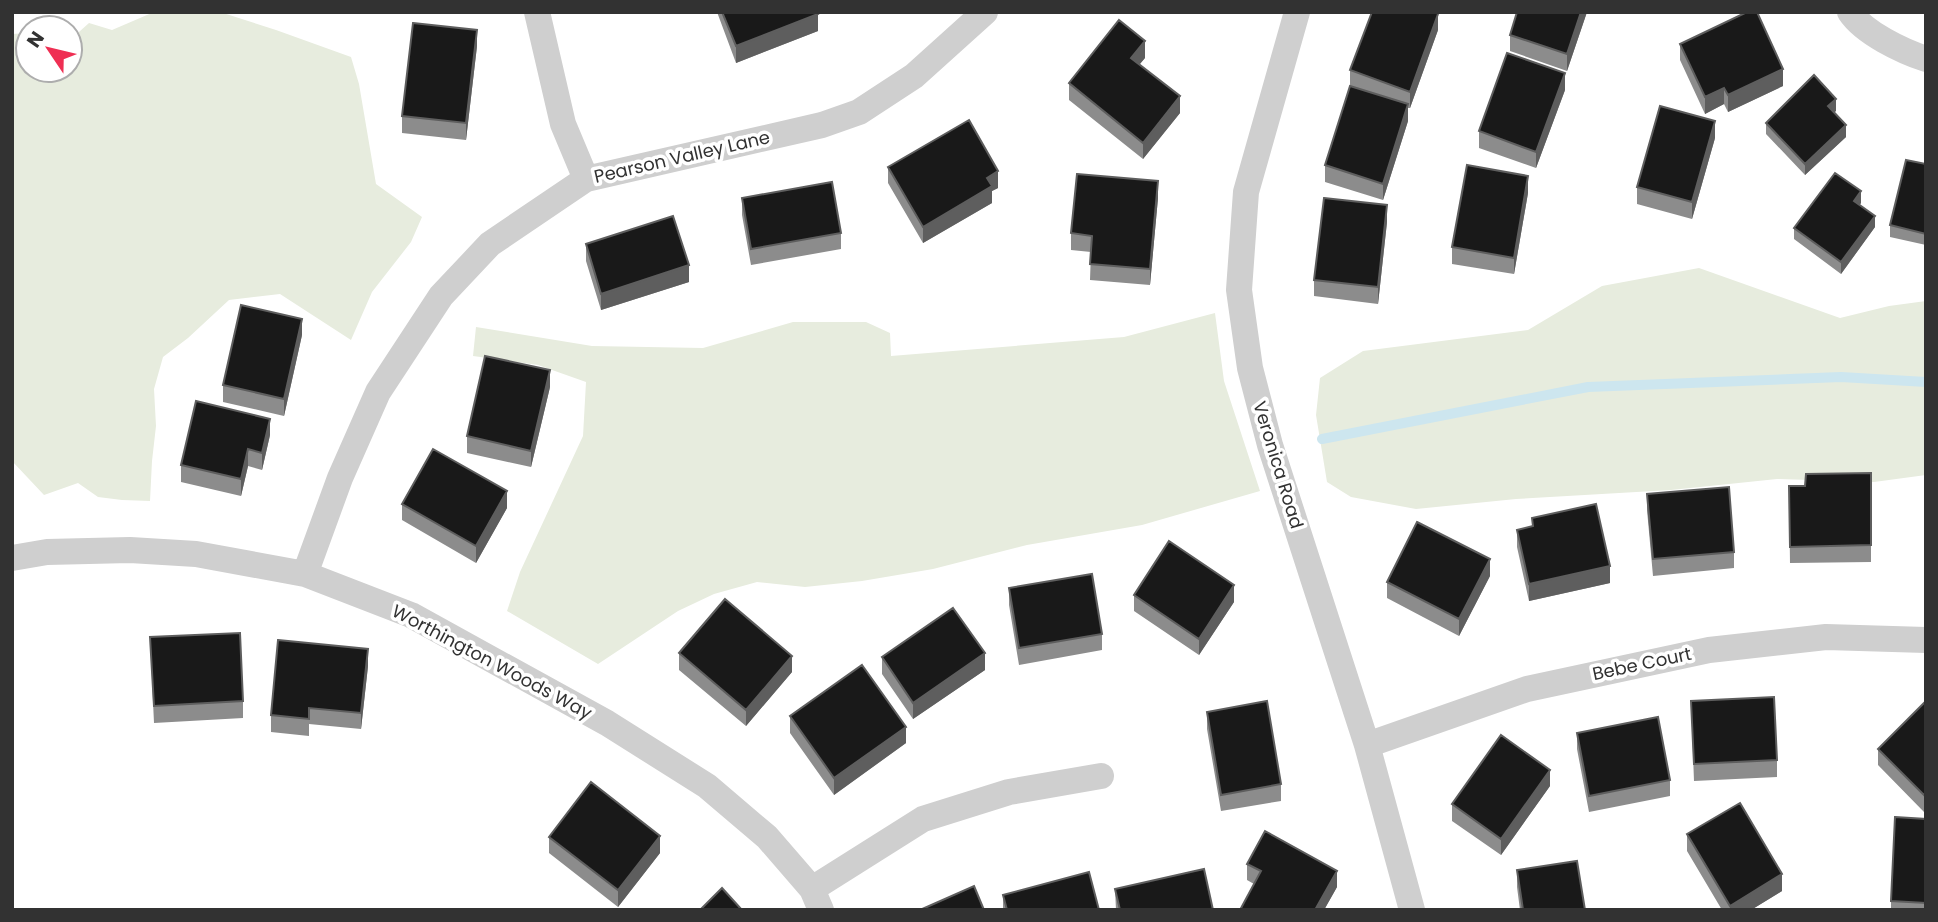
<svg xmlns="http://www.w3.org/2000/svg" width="1938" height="922" font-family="Poppins,sans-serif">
  <rect width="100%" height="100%" fill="#fff"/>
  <path fill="#e7ecde" d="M154,12h66l56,18 75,27 8,27 17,100 46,33 -11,25 -39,50 -21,48 -71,-46 -51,6 -41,38 -25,19 -9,32 2,37 -4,35 -2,40 -28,-1 -24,-3 -20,-14 -34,12 -32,-34v-427l16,-1v37h42v-30l19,-17 23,7z
    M1699,268l141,50 49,-12 37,-5v174l-52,7 -97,-3 -106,11 -155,9 -100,10 -65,-12 -24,-15 -11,-67 4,-37 43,-27 165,-21 74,-44z
    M1215,313l9,68 36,110 -118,34 -115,20 -94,24 -71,12 -57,6 -48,-5 -43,12 -36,17 -80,53 -91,-53 13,-39 63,-136 3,-54 -48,-17 -65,-9 3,-29 116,19 111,2 90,-26h73l24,11 1,23 233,-19z"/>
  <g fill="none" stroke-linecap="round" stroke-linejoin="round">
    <path stroke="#cde6ef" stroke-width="10" d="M1322,439l266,-52 253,-10 85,5"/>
    <path stroke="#cfcfcf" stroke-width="26" d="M537,12l26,112 23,55
      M1297,12l-51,180 -7,98 11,78 20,77 97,300 45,165
      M1850,12c14,21 52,39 76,47
      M12,558l35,-6 83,-2 66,4 109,20 106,41 196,108 100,63 60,51 45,52 9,21
      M305,574l35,-96 38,-86 63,-96 49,-52 96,-65 236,-54 37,-13 55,-36 71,-64
      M1367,745l160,-56 182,-39 117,-13 100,3
      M812,889l111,-70 86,-27 92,-16"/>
  </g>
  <path fill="#8c8c8c" d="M717,12h100l1,19 -82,32z
    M1517,12h70l-20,59 -57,-20v-16z
    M1438,30l-28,78h-2v13l-25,79 -58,-18v-17l25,-79v-16z
    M1680,44l103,42 -55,26 -4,-8 -19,10 -25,-54z
    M477,46l-11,94 -64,-7v-17z
    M1145,58l-6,6 41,49 -37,46 -74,-59v-17z
    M1565,90l-29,78 -57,-20v-17z
    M1836,111l-2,1 12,25 -41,38 -39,-41v-11z
    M1715,138l-23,81 -55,-15v-17z
    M1926,164v81l-36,-8v-12z
    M888,167l110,21 -6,3v12l-69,40 -35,-60z
    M1528,193l-14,81 -62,-10v-17z
    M742,198l99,35v16l-90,16 -9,-50z
    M1158,198l-8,87 -60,-5 1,-28 -20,-2v-17z
    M1861,203l-1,2 15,22 -34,47 -47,-35v-11z
    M1387,222l-9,82 -64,-8v-16z
    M586,244l103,38 -88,28 -15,-49z
    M302,335l-18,81 -61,-14v-17z
    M550,387l-19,80 -64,-14v-17z
    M270,435l-8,35 -14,-4 -7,30 -60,-14v-17z
    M1871,473v89l-81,1 -1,-77h16z
    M1647,494l87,58v16l-81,8 -6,-66z
    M402,504l105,4 -31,55 -74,-43z
    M1532,518l78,65 -81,18 -12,-54v-17l15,-3z
    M1490,576l-31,60 -72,-38v-16z
    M1009,588l93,46v16l-83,15 -10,-60z
    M1134,595l100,7 -35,53 -65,-44z
    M150,637l93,64v17l-89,5z
    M679,653l113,19 -46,54 -67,-56z
    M882,657l103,13 -72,49 -31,-45z
    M368,666l-7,63 -52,-5v12l-38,-4v-17z
    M1691,701l86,59v17l-83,4z
    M1926,701v109l-2,2 -46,-47v-16z
    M1207,712l74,72v17l-60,10 -14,-82z
    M790,716l116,27 -72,52 -44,-62z
    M1577,733l93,47v16l-81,16 -12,-63z
    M1550,786l-49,69 -49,-34v-17z
    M1926,819v91h-35v-9z
    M1687,834l95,57 -31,19h-29l-35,-59z
    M549,837l111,16 -42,54 -69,-54z
    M1247,864l90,23 -13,23h-84l14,-26 -7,-4z
    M1517,870l68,40h-65l-3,-23z
    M1115,889l98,21h-97z
    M1003,895l96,15h-96z"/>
  <path fill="#5e5e5e" d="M1581,12h6l-20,59v-17z
    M818,14v17l-82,32v-17z
    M1438,14v16l-28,78v-16z
    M477,30v16l-11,94v-17z
    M1145,41v17l-14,17v-17z
    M1783,69v17l-55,26v-17z
    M1565,73v17l-29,78v-16z
    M1724,88v16l-19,10v-17z
    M1180,96v17l-37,46v-16z
    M1836,99v12l-8,7v-12z
    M1408,104v17l-25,79v-16z
    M1715,121v17l-23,81v-17z
    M1846,125v12l-41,38v-11z
    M998,171v17l-6,3v12l-69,40v-16l64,-49z
    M1528,176v17l-14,81v-16z
    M1158,181v17l-8,87v-16z
    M1861,191v12l-7,9v-11z
    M1387,205v17l-9,82v-17z
    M1875,216v11l-34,47v-12z
    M689,265v17l-88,28v-16z
    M302,319v16l-18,81v-17z
    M550,370v17l-19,80v-16z
    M270,419v16l-8,35v-17z
    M248,449v17l-7,30v-17z
    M507,491v17l-31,55v-17z
    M1490,559v17l-31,60v-17z
    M1610,566v17l-81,18v-17z
    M1234,585v17l-35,53v-16z
    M368,649v17l-7,63v-16z
    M985,653v17l-72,49v-16z
    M792,656v16l-46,54v-16z
    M906,727v16l-72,52v-17z
    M1550,770v16l-49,69v-16z
    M1926,793v17l-2,2v-17z
    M660,836v17l-42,54v-17z
    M1337,871v16l-13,23h-9z
    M1782,874v17l-31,19h-21v-4z"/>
  <path fill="#191919" stroke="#5e5e5e" stroke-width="2" d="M722,12h95l1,2 -82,32z
    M1372,12h63l3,2 -28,78 -60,-22z
    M1517,12h64l-14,42 -57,-19z
    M1747,12h10l26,57 -55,26 -4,-7 -19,9 -25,-53z
    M1119,20l26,21 -14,17 49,38 -37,47 -74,-60z
    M413,23l64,7 -11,93 -64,-7z
    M1507,53l58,20 -29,79 -57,-21z
    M1814,75l22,24 -8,7 18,19 -41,39 -39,-41z
    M1350,86l58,18 -25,80 -58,-19z
    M1660,106l55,15 -23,81 -55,-15z
    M969,120l29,51 -11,7 5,8 -69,41 -35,-60z
    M1906,160l20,4v70l-36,-9z
    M1467,165l61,11 -14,82 -62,-11z
    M1835,173l26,18 -7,10 21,15 -34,46 -47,-34z
    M1077,174l81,7 -8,88 -60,-5 2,-28 -21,-3z
    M832,182l9,51 -90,16 -9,-51z
    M1324,198l63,7 -9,82 -64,-7z
    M673,216l16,49 -88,29 -15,-50z
    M241,305l61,14 -18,80 -61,-14z
    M485,356l65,14 -19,81 -64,-15z
    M196,401l74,18 -8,34 -14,-4 -7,30 -60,-14z
    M433,449l74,42 -31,55 -74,-42z
    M1871,473v72l-81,2 -1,-61h16l1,-12z
    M1925,484h1v63h-1z
    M1729,487l5,65 -81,7 -6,-65z
    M1596,504l14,62 -81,18 -12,-54 16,-4 -1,-8z
    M1417,522l73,37 -31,60 -72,-37z
    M1169,541l65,44 -35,54 -65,-44z
    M1092,574l10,60 -83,14 -10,-60z
    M725,599l67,57 -46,54 -67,-57z
    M953,608l32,45 -72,50 -31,-46z
    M240,633l3,68 -89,5 -4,-69z
    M278,640l90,9 -7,64 -52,-5v11l-38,-4z
    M862,665l44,62 -72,51 -44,-62z
    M1774,697l3,63 -83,4 -3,-63z
    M1267,701l14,83 -60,11 -14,-83z
    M1926,701v92l-2,2 -46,-46z
    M1658,717l12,63 -81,16 -12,-63z
    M1501,735l49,35 -49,69 -49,-35z
    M591,782l69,54 -42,54 -69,-53z
    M1740,803l42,71 -52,32 -43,-72z
    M1895,817l31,2v84l-35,-2z
    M1265,831l72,40 -22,39h-75l21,-39 -14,-7z
    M1577,861l8,49h-62l-6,-40z
    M1204,869l9,41h-93l-5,-21z
    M1089,872l10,38h-92l-4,-15z
    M974,886l10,24h-64z
    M722,888l20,22h-42z"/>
  <g text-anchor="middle" stroke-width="7" stroke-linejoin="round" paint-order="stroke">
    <g font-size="18" fill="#323232" stroke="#fff">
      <text transform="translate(682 157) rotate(-13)" y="6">Pearson Valley Lane</text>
      <text transform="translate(1278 465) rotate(73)" y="6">Veronica Road</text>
      <text transform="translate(492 662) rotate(28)" y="6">Worthington Woods Way</text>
      <text transform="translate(1642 664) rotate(-12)" y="6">Bebe Court</text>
    </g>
  </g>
  <rect width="1938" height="922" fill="none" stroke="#323232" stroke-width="28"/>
  <g transform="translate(49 49) rotate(305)"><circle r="33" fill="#ffffff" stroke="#adadad" stroke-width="2"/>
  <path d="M0-5L12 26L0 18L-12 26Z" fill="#ef2f53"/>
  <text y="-10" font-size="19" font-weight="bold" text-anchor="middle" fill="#323232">N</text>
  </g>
</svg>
